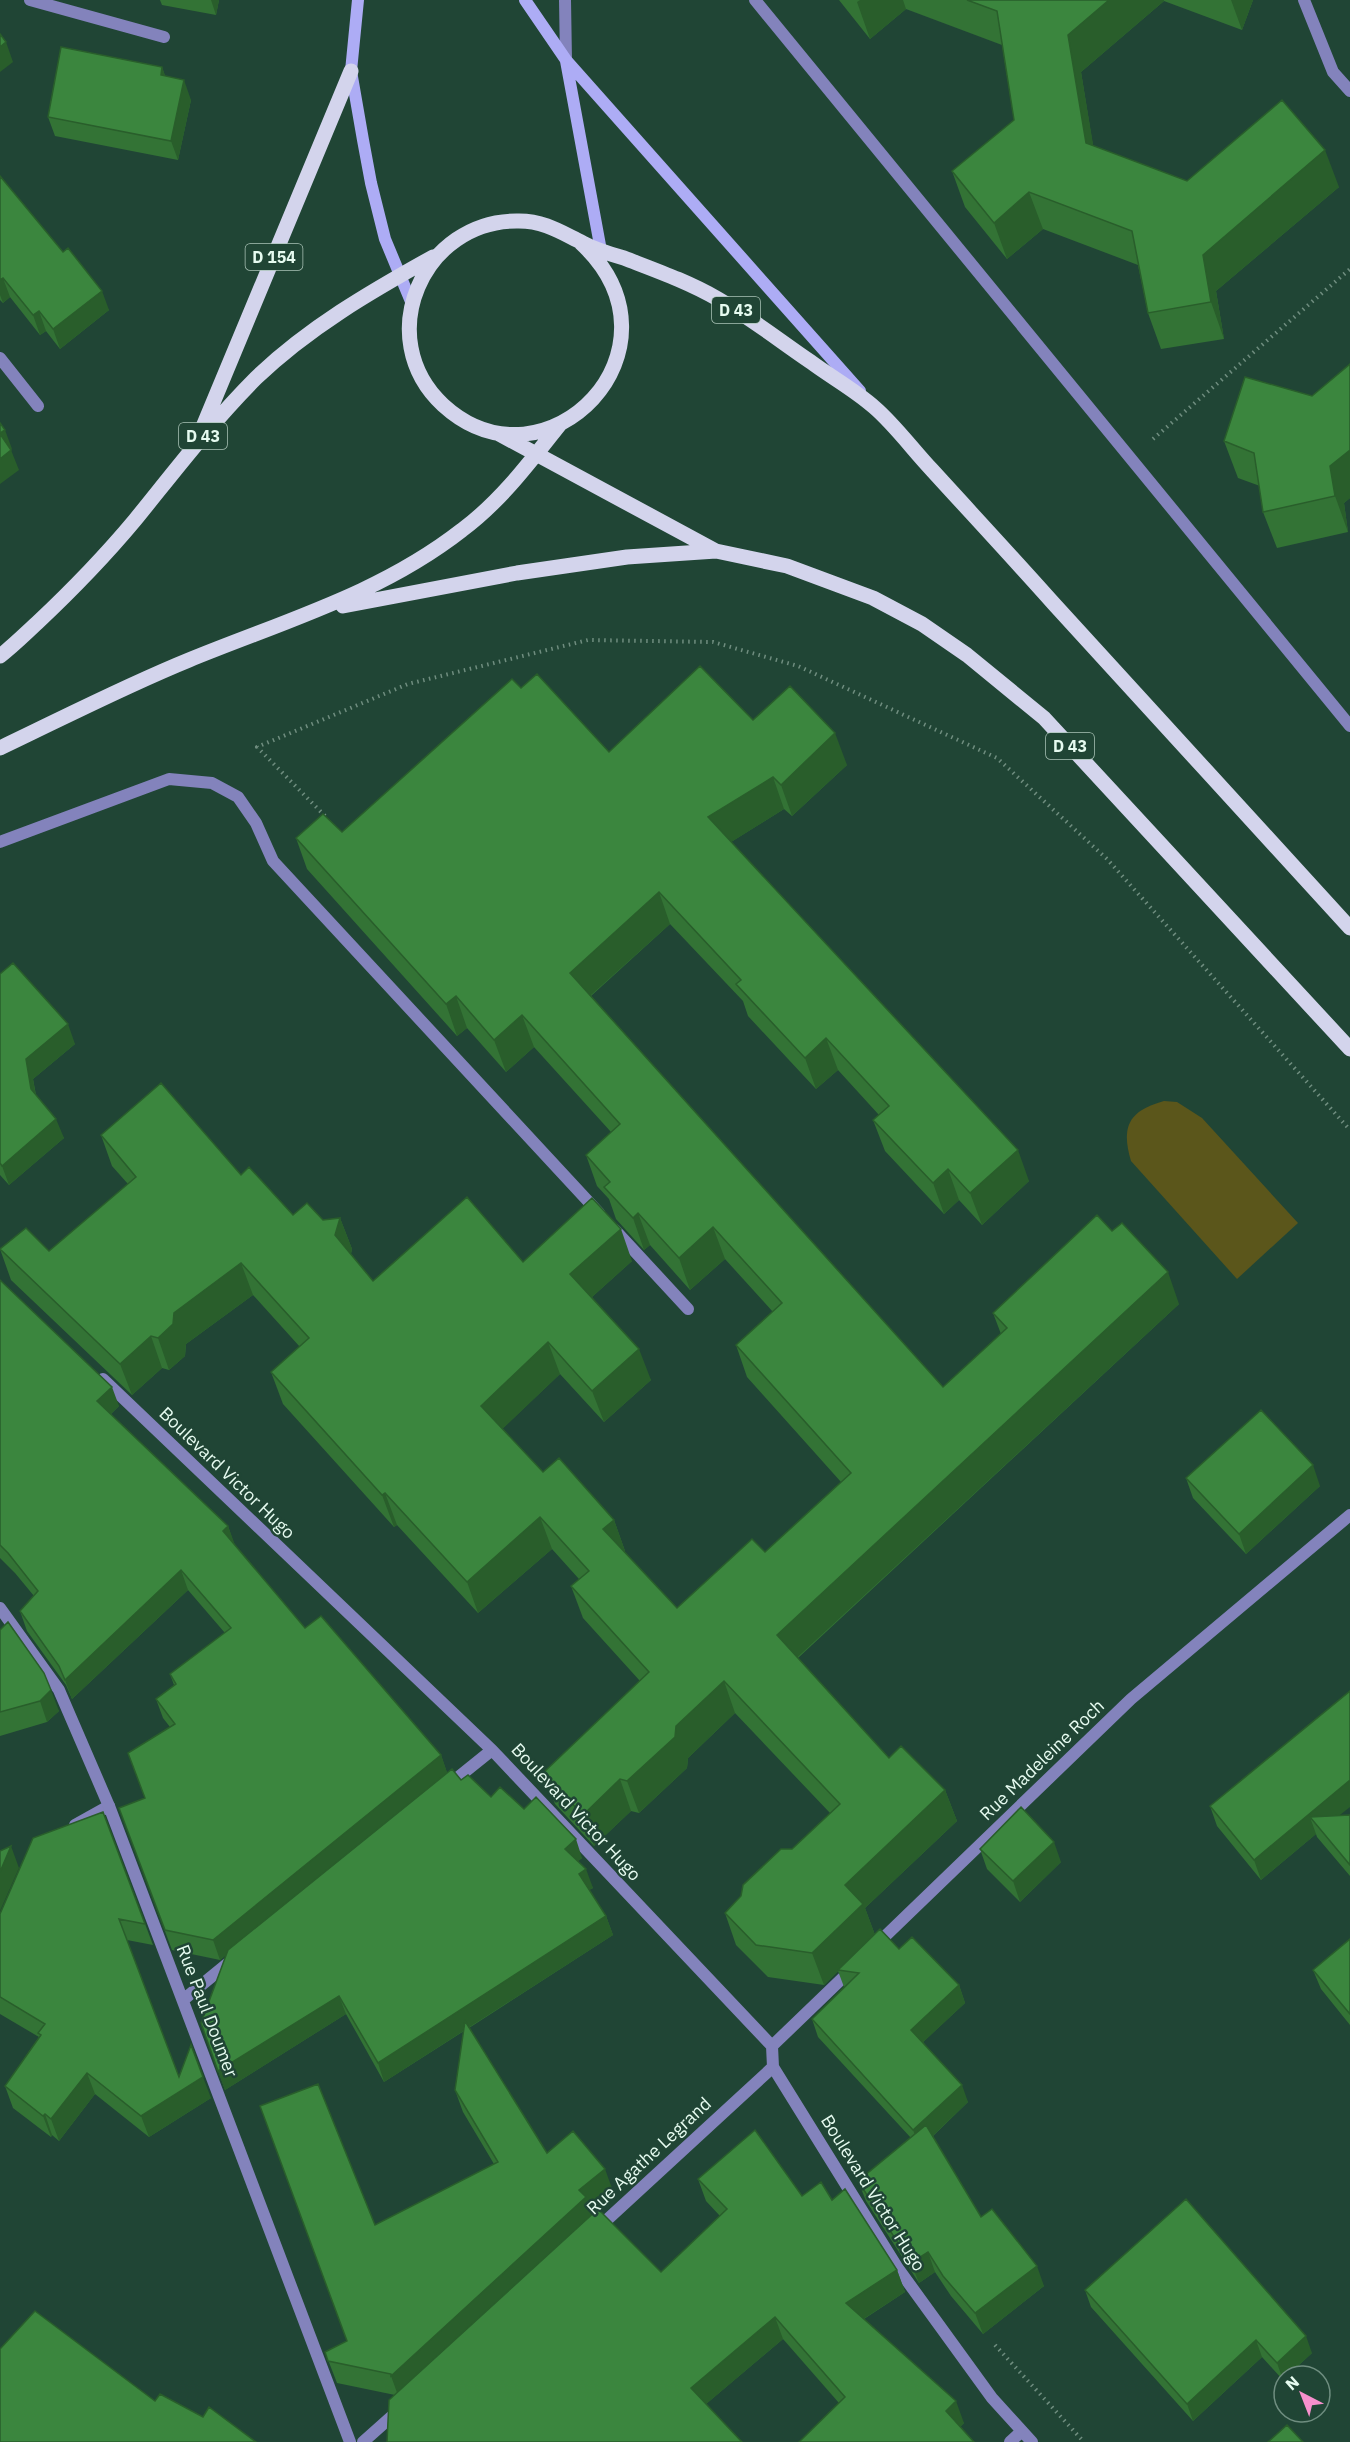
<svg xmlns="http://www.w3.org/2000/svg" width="1350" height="2442" font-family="'IBM Plex Sans',sans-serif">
  <rect width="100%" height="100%" fill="#204535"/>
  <path fill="#5b561b" d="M1164,1101l13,1 25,16 96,105 -61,56 -106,-118c-10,-34 -3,-50 33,-60z"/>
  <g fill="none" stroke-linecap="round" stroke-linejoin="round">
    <path stroke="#6f8d7f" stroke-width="4" stroke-dasharray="1.5 4.5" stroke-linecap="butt" d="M1153,439l197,-170
      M325,816l-68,-69 151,-63 180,-44 125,2 85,24 199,92 110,101 243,271
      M995,2345l89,97"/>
    <path stroke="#8383bc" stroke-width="12" d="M565,0l1,60
      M755,0l595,726
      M0,842l169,-63 43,4 26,14 18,26 17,38 326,352
      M615,1230l73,79"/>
    <path stroke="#8383bc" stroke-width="12" d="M75,1825l34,-19"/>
    <path stroke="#8383bc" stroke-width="12" d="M30,0l134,37
      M1304,0l29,72 17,19
      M0,358l38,48
      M103,1379l389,371 280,296 1,21 124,200 95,131 40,44
      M0,1608l59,82 50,116 241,636
      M446,1787l46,-37
      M876,1945l255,-246 219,-184
      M183,2000l49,-40
      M772,2046l81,-78
      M597,2229l176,-162
      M363,2442l37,-33
      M1010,2442l12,-11"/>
    <path stroke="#adacf5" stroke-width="12" d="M358,0l-7,71 12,69 8,43 14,56 27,65
      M525,0l41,60 294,331
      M566,61l36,195"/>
    <path stroke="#d3d4ec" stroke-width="15" d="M581,243c113,105 -35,256 -138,162 -72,-67 -20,-186 76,-184 26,0 43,12 64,22 13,7 27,11 41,15 31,12 65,24 94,41 33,19 62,42 93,63 20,15 44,28 63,45 21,18 39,43 58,63 41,45 82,89 122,134 99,108 197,216 296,324
      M200,434l151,-363
      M499,434l217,117 71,15 86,32 49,26 45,31 77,63 306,331
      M343,606l174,-33 110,-16 89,-6
      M0,656c13,-10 25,-22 37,-33 34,-32 68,-67 98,-103 39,-48 77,-98 121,-142 52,-50 114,-86 177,-121
      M0,748c63,-30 125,-62 189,-88 95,-39 191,-66 273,-130 39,-29 68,-68 98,-106"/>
  </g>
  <path fill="#337335" d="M160,0h59l-3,15 -54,-10z
    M839,0h414l-11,30 -78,-29 -83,71 12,74 94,35 152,6 -123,104 8,48 -63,10 -13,-36 -10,-48 -95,-36 -36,30 -42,-52 -13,-36 62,-51 -12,-75 -96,-36 -36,30z
    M162,67l3,9 26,24 -13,60 -123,-24 -7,-19z
    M0,176l109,134 -49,39 -14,-18 -6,4 -30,-38 -7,6 -3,-3z
    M1350,364v134l-6,5 4,29 -71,16 -14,-36 -3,-26 -22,-8 -14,-37 88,-45z
    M521,688l88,64 144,-32 94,45 -55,51 -8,-7 -53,33 298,339 -47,44 -23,-25 -15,14 -59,-63 -12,-31 6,-5 -41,-45 -22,19 -68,-73 -5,-15 -73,-77 -79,72 352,391 58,-53 -8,-21 186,-9 -381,354 91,100 56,32 12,31 -92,87 10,27 84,50 6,18 -42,39 45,60 -35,34 48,81 63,69 -61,48 -32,-38 -16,-24 -16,11 -53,-82 -8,-20 53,-43 -93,-101 -6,-18 32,-32 -6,-16 -14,14 -56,-8 -32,-32 -11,-32 105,-100 -95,-100 -47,45 -1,10 -48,45 -8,-2 -37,35 -39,-42 -12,-31 97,-92 -57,-63 -12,-32 8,-7 -27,-30 -74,64 -81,-88 -3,2 -111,-123 -12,-32 29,-25 -47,-52 -67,49 -1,12 -16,14 -7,-2 -30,27 -121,-115 -11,-31 49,2 79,-67 -16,-18 -11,-31 140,40 52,40 30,5 17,-2 12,31 -1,5 22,27 150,-19 109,-1 -40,36 59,83 -47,42 -44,-48 -58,55 41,43 71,48 11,31 -1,1 53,56 88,-56 76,-70 -94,-105 -11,-32 37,-33 -48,-53 -35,31 -40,-45 -6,5 -28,-31 -7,-20 -12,-13 -11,-31 25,-23 -77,-85 -28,25 -39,-44 -10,8 -150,-167 -11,-31 46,-6z
    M0,974l75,70 -42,35 3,16 28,43 -55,47 -9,-10z
    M0,1280l119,126 -8,8 117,112 6,18 71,84 136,127 6,18 44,24 33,12 58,49 -4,3 15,27 -4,2 17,26 7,19 -144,93 78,125 66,38 -23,19 2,4 69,58 59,-56 -14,-15 -8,-22 104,17 30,4 65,70 8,22 -41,27 100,104 -4,4 -121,-24 -56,-64 -77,65 -311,-9 -58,-12 -12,-31 22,-11 28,-116 119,-61 -31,-52 -8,-22 9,-59 -80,51 -38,-68 -121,76 -24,-67 25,-68 -6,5 -48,-10 -53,-142 26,-10 25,-71 -7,-9 -7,-19 18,-14 -4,-11 55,-41 -37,-43 -116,109 -6,-14 -39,-54 -7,-20 14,-15 -19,-23 -15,-15z
    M1186,1478l134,8 -74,68 -53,-56z
    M0,1630l59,81 -12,11 -47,14z
    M1210,1806l129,9h11v61l-33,-39 -1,-3 -55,46 -44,-54z
    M103,1812l50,133 -26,-5 52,137 32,21 -62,39 -54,-43 -36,47 -7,-6 -1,2 -38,-29 -8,-22 34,-49 -39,-23v-100z
    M980,1849l81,13 -41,40 -33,-33z
    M1350,1939v86l-29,-36 -8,-19z
    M1085,2290l227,63 -25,23h-3l-1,4 -21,-23 -69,64 -102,-114z"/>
  <path fill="#295e2b" d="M211,0h8l-3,15z
    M860,0h43l3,9 -36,30 -13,-37z
    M1109,0h55v1l-83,71 18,108 -13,-37 -18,-108z
    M1231,0h22l-11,30z
    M6,42l7,20 -13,10v-25z
    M162,67l7,20 -8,-12z
    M184,80l7,20 -13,60 -7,-19z
    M1325,150l14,37 -123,104 8,48 -13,-37 -8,-47z
    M1029,192l14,37 -36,30 -13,-36z
    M3,278l7,19 -7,6 -3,-8v-15z
    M102,291l7,19 -49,39 -7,-20z
    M39,311l7,20 -6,4 -7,-20z
    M5,430l7,19 -5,4 -7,-18v-2z
    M11,450l8,20 -19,14v-25z
    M1350,450v48l-6,5 4,29 -13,-36 -5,-30z
    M835,733l12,32 -55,51 -11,-31z
    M773,777l11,32 -64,40 -12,-32z
    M659,892l11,32 -89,80 -11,-31z
    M456,996l11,32 -10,8 -11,-32z
    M522,1015l12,32 -28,25 -12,-32z
    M68,1024l7,20 -42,35 5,30 -7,-20 -5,-30z
    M826,1038l12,32 -22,19 -11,-31z
    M56,1119l8,19 -55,47 -7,-19z
    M1018,1150l11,31 -47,44 -12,-32z
    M948,1169l11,31 -15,14 -11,-31z
    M638,1213l12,32 -6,5 -11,-32z
    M340,1218l12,31 -5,18 -12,-32z
    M713,1227l12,32 -35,31 -11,-32z
    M621,1229l11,32 -50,45 -12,-32z
    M241,1263l12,32 -67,49 -1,12 -16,14 -11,-32 16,-25z
    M1168,1272l11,32 -391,362 -11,-31z
    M151,1336l11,32 -30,27 -12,-31z
    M548,1342l12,32 -67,64 -12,-32z
    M639,1349l12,31 -47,42 -12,-31z
    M112,1387l7,19 -15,14 -7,-19z
    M1313,1465l7,21 -74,68 -7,-20z
    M385,1493l12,32 -3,2 -12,-32z
    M540,1517l12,32 -74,64 -11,-31z
    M614,1520l11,31 -11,10 -11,-32z
    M228,1526l7,19 -12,-14z
    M181,1570l7,20 -116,109 -7,-19z
    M724,1681l11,32 -47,45 -1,10 -48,45 -12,-32 49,-55z
    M51,1690l8,21 -12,11 -7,-21z
    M441,1755l7,20 -228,185 -7,-20z
    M620,1779l11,32 -37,35 -11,-31z
    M1350,1780v27l-29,23 -11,-13 6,17 -55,46 -7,-20z
    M945,1790l12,31 -92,87 10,27 -51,50 -12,-32 33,-68z
    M576,1839l6,19 -10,9 -7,-18z
    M1054,1842l7,20 -41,40 -7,-21z
    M11,1846l8,22 -19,43v-39z
    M586,1869l7,19 -8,4 -6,-18z
    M606,1916l7,19 -229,147 -6,-19z
    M959,1985l6,18 -47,44 -7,-17z
    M339,1996l7,18 -121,76 -7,-19z
    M87,2073l8,21 -36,47 -8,-22z
    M203,2077l8,21 -62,39 -8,-21z
    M962,2085l6,17 -48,46 -7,-18z
    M45,2114l7,21 -1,2 -8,-21z
    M605,2169l8,22 -23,19 4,9 -195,179 -8,-22 188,-186z
    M928,2252l7,20 -16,11 -8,-20z
    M1037,2266l7,20 -61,48 -8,-21z
    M897,2270l8,22 -51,33 -8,-22z
    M775,2317l8,22 -84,71 -8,-22z
    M1306,2336l6,17 -25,23h-3l-1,4 -6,-17z
    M1256,2340l6,17 -69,64 -6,-17z
    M956,2401l8,22 -10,10 -8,-22z"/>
  <path fill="#3b863e" stroke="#295e2b" stroke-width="1.5" d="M967,0h142l-41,35 18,108 101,38 95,-81 43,50 -122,105 8,47 -63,11 -16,-82 -103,-39 -35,31 -42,-52 62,-51 -17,-109z
    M0,34l6,8 -6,5z
    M61,47l101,20 -1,8 23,5 -13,61 -123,-24z
    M0,176l63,76 5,-4 34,43 -49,38 -14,-18 -6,4 -30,-37 -3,2z
    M1350,364v86l-20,16 5,30 -72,16 -9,-59 -30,-12 21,-64 67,19z
    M0,423l5,7 -5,3z
    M0,434l11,16 -11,9z
    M700,666l53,54 37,-34 45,47 -54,52 -8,-8 -65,40 310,333 -48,43 -22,-24 -15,14 -60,-63 16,-14 -63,-68 -21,20 -69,-74 5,-4 -82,-88 -89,81 373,414 64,-59 -14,-15 104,-98 15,16 10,-8 46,49 -391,363 112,123 12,-12 44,44 -100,95 18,19 -51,49 -56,-8 -31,-32 16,-17 2,-11 38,-36h11l48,-45 -116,-123 -48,45 -1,11 -48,44 -7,-2 -37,36 -40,-42 106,-101 -78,-86 18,-15 -49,-54 -73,65 -82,-89 -3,2 -111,-123 38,-34 -68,-75 -67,50 -1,11 -15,14 -7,-2 -31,28 -120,-115 26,-21 23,23 87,-74 -35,-42 60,-52 80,92 8,-8 44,48 14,-12 16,17 17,-2 -5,17 38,46 94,-84 56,65 69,-64 29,31 -51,45 69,75 -47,42 -44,-49 -67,64 62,66 16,-14 55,62 -11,9 74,79 75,-69 13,13 86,-79 -115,-128 46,-42 -69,-76 -34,31 -41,-45 -5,5 -29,-31 6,-5 -24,-27 34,-31 -98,-109 -28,25 -38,-44 -10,8 -150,-166 27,-24 19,18 170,-153 9,9 16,-14 72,78z
    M13,963l55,61 -42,35 5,30 25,30 -54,47 -2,-3v-189z
    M0,1280l112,107 -15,14 131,125 -5,5 82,97 16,-12 120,139 -228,185 -48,-10 -46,-122 26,-10 -17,-45 47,-29 -19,-25 20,-15 -6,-10 61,-46 -50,-58 -116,110 -6,-14 -39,-55 18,-20 -30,-38 -8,-8z
    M1261,1410l52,55 -74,69 -53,-56z
    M8,1622l36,51 7,17 -11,11 -40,11v-82z
    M1350,1691v89l-96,80 -44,-54z
    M452,1769l9,11 7,-5 23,22 9,-10 24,22 12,-12 40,42 -11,10 21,20 -7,5 27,42 -228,147 -39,-67 -121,75 -17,-48 27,-73z
    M1021,1807l33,35 -41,39 -33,-32z
    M103,1812l42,112 -26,-5 60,158 12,-32 12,32 -62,39 -54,-43 -36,46 -6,-5 -2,2 -38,-30 36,-51 -3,-2 7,-9 -45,-27v-83l33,-76z
    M1350,1815v50l-40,-48z
    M11,1846l-11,26v-21z
    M880,1929l19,20 13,-12 47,48 -48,45 51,55 -49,45 -101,-111 47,-46 -21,-3z
    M1350,1939v75l-37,-44z
    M465,2021l82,132 26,-22 32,38 -26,21 7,7 -195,179v-2l-63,-13 -3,-9 22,-11 -87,-235 58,-22 57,141 123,-63 -43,-72z
    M926,2125l55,92 11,-8 45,57 -62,47 -32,-37 -15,-24 -17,11 -53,-82z
    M755,2130l47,66 19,-14 11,18 13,-11 52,81 -51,33 110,98 -10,10 28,31h-175l46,-45 -70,-80 -84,71 51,54h-355l2,-42 209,-191 63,63 66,-63 -29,-30z
    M1186,2199l120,137 -29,27 -21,-23 -69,64 -102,-114z
    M35,2311l120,90 5,-7 43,23 6,-10 47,35h-256v-93z
    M1287,2425l16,17h-35z"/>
  <g text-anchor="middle" stroke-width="5" stroke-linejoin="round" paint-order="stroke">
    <g fill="#204535" stroke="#abc4b8" stroke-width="1.5">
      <rect x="245.5" y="244" width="57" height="26" rx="4.5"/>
      <rect x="712" y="297" width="48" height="26" rx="4.5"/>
      <rect x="179" y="423" width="48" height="26" rx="4.5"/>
      <rect x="1046" y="733" width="48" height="26" rx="4.5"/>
    </g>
    <g font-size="16" font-weight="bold" fill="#e6fbf0">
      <text x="274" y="263">D 154</text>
      <text x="736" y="316">D 43</text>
      <text x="203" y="442">D 43</text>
      <text x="1070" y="752">D 43</text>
    </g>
    <g font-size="18" fill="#e6fbf0" stroke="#204535">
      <text transform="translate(227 1473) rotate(44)" y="6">Boulevard Victor Hugo</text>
      <text transform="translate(1042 1760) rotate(-44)" y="6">Rue Madeleine Roch</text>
      <text transform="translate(576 1812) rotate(47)" y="6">Boulevard Victor Hugo</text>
      <text transform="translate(207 2011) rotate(69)" y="6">Rue Paul Doumer</text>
      <text transform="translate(649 2156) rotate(-43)" y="6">Rue Agathe Legrand</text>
      <text transform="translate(873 2193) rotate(58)" y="6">Boulevard Victor Hugo</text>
    </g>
  </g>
  <g transform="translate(1302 2394) rotate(318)"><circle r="28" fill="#204535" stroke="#6f8e80" stroke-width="1.5"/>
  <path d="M0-4.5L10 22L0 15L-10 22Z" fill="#f790cd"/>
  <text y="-9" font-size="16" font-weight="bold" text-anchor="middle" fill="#e6fbf0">N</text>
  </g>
</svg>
